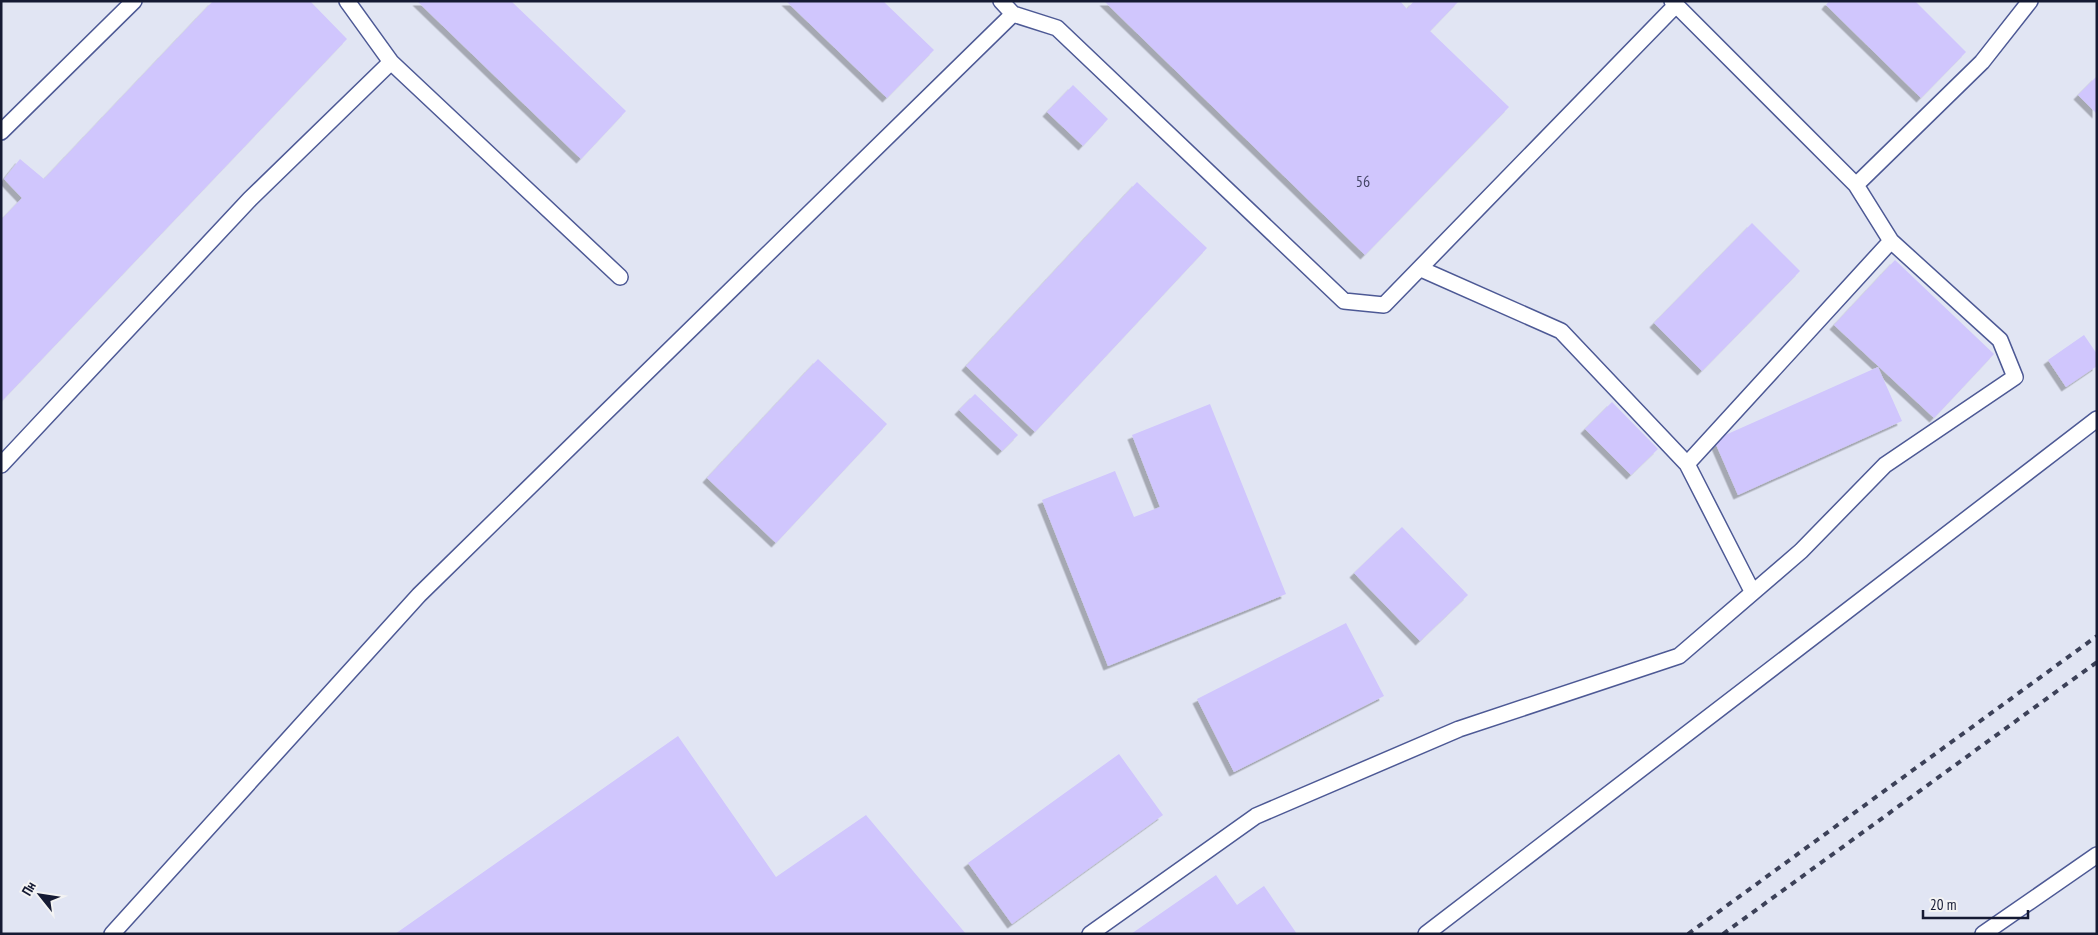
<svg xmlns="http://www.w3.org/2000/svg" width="2098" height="935" font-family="'PT Sans Narrow',sans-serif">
  <defs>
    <filter id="shadow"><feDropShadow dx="-4.5" dy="4.5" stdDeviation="0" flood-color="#0004"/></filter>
  </defs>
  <rect width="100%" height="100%" fill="#e1e5f3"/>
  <path fill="#d0c6fd" filter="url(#shadow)" d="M213,1h97l37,38 -346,363v-182l21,-22 -18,-19 16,-20 24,20z
    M417,1h94l115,110 -45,48z
    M786,1h97l51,49 -47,48z
    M1104,1h296l7,8 7,-8h45l-29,30 79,76 -144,148z
    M1829,1h86l51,51 -45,46 -95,-93z
    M2097,76v38l-19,-19z
    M1073,85l35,34 -25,27 -36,-34z
    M1137,182l70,66 -172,184 -69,-66z
    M1752,223l48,48 -98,100 -48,-48z
    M1895,260l99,94 -60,64 -100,-93z
    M2084,335l13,19v12l-31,21 -18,-27z
    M818,359l69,65 -111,119 -69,-65z
    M1878,367l24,54 -164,74 -24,-55z
    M975,394l43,41 -16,16 -43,-41z
    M1612,402l46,47 -27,26 -46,-46z
    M1210,404l76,190 -178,72 -66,-166 73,-29 19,46 26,-10 -28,-72z
    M1402,527l66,68 -48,46 -66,-68z
    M1346,623l38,73 -150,76 -37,-73z
    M678,736l98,141 90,-62 100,119h-571z
    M1119,754l44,61 -151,109 -44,-61z
    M1216,875l21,30 27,-19 33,48h-166z"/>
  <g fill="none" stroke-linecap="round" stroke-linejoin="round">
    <g stroke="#4d5995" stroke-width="18">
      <path id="lane" d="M1672,1l184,184 126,-123 48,-61
        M1013,14l44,14 287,273 40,4 292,-300
        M391,62l229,215
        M1,132l133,-131
        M1421,269l140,62 126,133 65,127
        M1687,464l204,-223
        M1,465l249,-266 141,-137 -44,-61
        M112,934l307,-339 594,-581 -12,-13
        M1090,934l166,-118 203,-87 220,-73 122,-105 84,-86 130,-88 -15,-37 -109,-99 -35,-56
        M1426,934l671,-515
        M1983,934l114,-79"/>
    </g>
    <use href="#lane" stroke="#fff" stroke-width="15"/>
    <path stroke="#3c4158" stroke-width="4" stroke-dasharray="6 6" stroke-linecap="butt" d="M1688,934l409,-298
      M1723,934l374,-272"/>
  </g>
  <g text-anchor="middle" stroke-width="5" stroke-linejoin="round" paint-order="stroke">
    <g font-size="16" fill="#444566">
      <text x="1363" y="187">56</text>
    </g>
  </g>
  <rect width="2098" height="935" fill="none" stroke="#151a33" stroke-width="5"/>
  <g transform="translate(40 895) rotate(300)" stroke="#f3f3f3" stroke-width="4" paint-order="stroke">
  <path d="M0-4L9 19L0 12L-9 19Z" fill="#151a33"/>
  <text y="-8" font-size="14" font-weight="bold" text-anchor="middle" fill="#151a33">Пн</text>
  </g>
  <path d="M1923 910v8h105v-8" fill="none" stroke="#151a33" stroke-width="2.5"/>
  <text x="1930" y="910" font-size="15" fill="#151a33" stroke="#f3f3f3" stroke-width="4" paint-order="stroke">20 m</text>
</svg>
